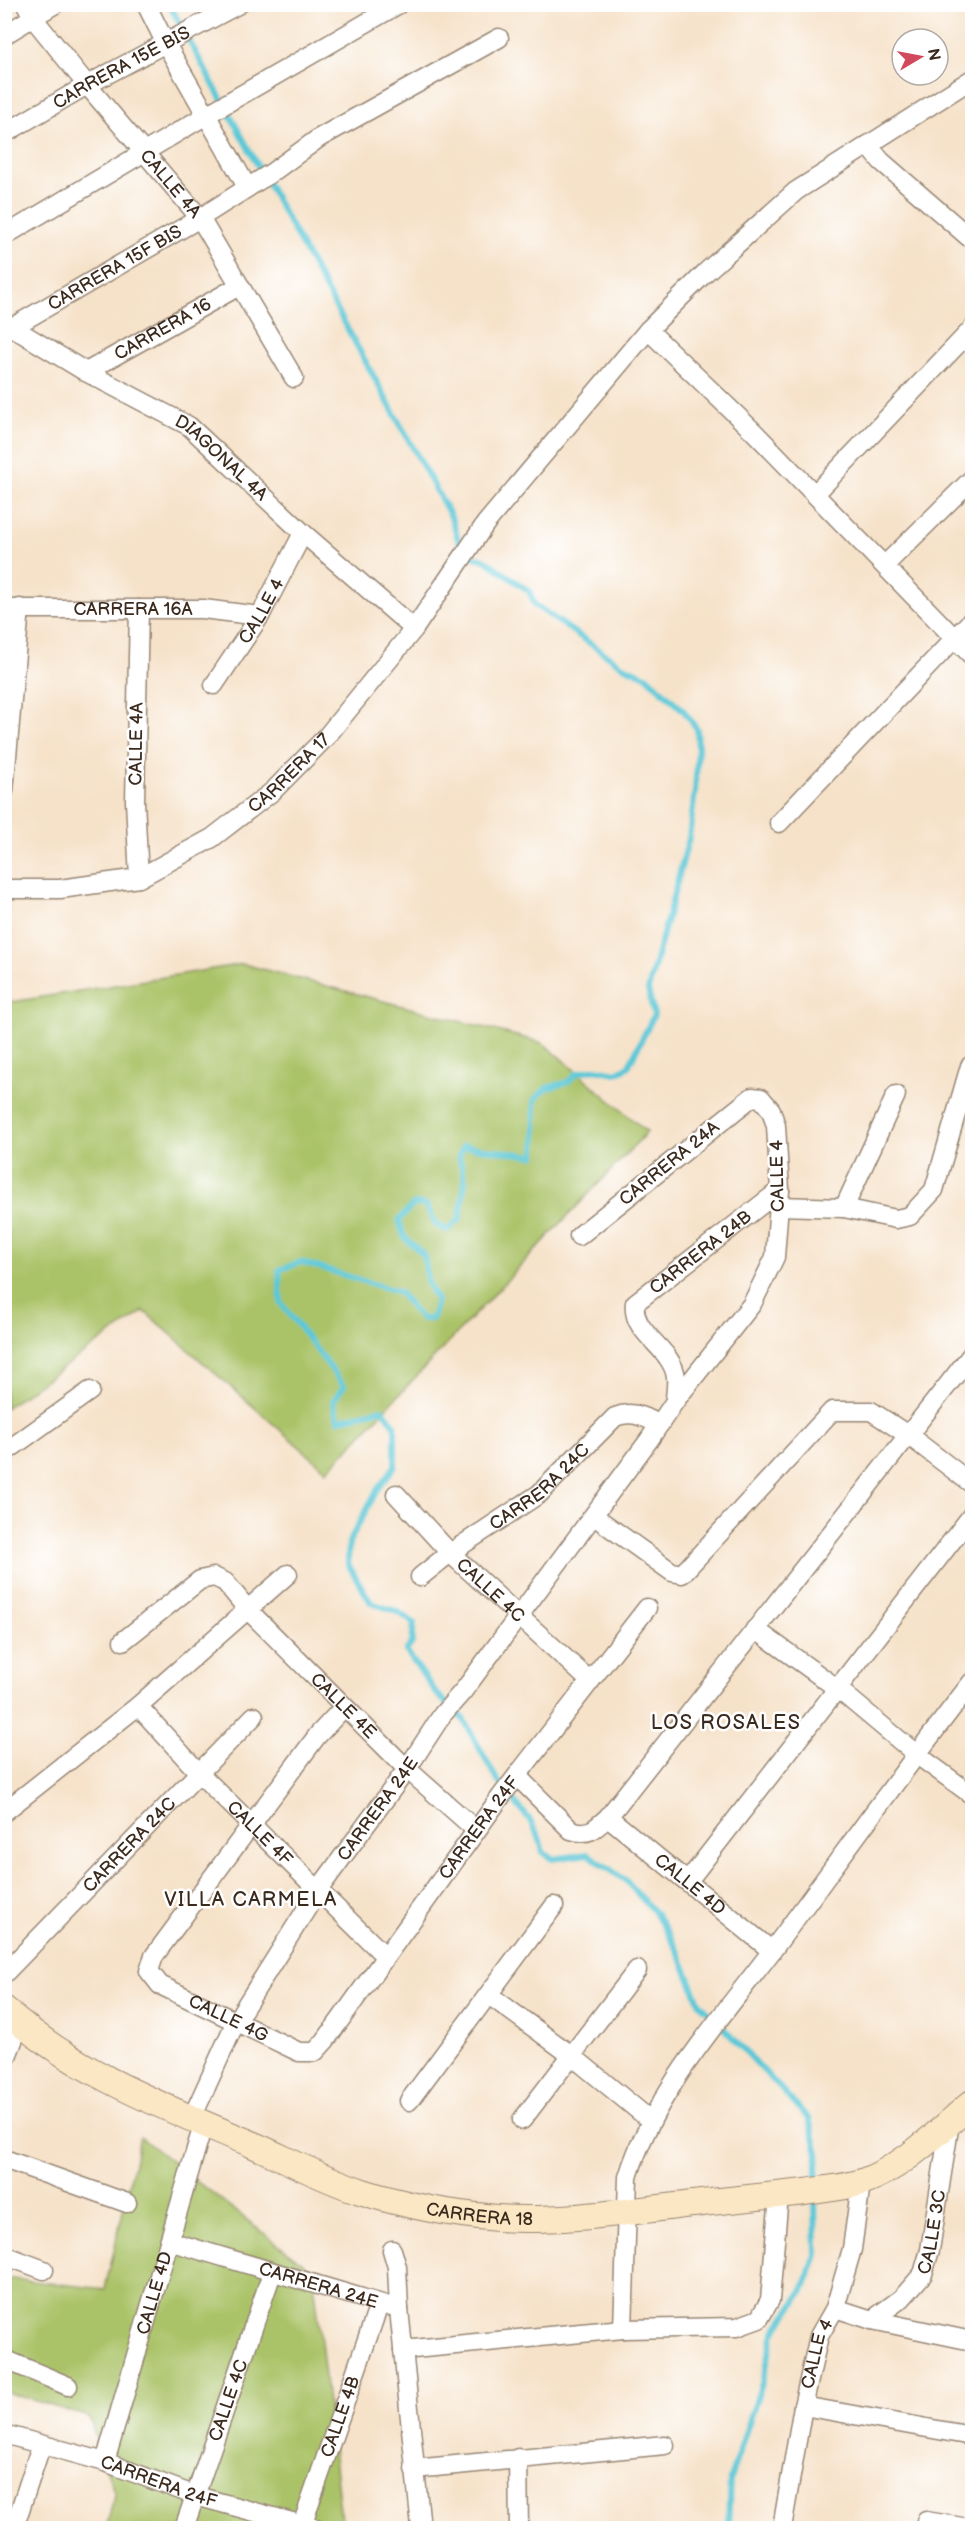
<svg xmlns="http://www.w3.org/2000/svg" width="977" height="2533" font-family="'Balsamiq Sans',sans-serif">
  <rect width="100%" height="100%" fill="#fff"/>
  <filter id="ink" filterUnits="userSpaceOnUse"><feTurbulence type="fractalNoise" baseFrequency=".0167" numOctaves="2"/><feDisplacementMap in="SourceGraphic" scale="12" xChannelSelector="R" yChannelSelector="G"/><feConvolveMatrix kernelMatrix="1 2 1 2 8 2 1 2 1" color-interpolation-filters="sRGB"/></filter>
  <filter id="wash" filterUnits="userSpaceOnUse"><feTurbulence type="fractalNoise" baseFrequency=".008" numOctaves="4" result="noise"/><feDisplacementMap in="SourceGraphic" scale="24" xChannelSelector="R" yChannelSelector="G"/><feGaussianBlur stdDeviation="1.35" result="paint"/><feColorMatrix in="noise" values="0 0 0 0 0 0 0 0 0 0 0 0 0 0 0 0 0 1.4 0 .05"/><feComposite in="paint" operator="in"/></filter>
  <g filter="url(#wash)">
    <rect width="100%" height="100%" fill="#f6e2c9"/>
    <path fill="#aac368" stroke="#727643" stroke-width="1.5" d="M243,964l300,79 104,89 -320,339 -183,-160 -139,97v-415l7,9z
      M140,2137l173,134 29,257h-236l9,-33 -26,-78 -84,-25 -1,-114 101,11z"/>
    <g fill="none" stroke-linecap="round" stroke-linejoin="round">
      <path stroke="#5dc8d7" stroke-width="6" d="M169,4l282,513 12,38 21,4 45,32 6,14 86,60 25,11 38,35 13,18 1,19 -3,43 -6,47 -41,152 6,25 -26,52 -12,6 -21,-4 -18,4 -9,9 -21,6 -12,11c-2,19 3,38 -1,57l-71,-10 -4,10 6,24 -5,39 -13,11 -11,-5 -10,-20 -12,-1 -15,16 5,17 20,18 4,30 9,15 -5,19h-11l-22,-27 -98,-30 -22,8 2,33 63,83 -11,15 5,19 44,-11 13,16v41l-18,24 -28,52 -1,22 23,39 25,8 18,12 -2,20 -6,8 31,43 27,26 33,60 32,39 10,18 4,15 9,7 36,-5 37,26 32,35 21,36 21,51 110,117 9,34 -2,31
        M728,2528l2,-49 33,-99 11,-47 28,-41 14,-34 -1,-61"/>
    </g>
  </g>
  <g filter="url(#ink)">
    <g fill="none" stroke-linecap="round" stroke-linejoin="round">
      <g stroke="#988674" stroke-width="21">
        <g id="street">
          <path id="s1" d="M26,4l8,15 53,66 113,133 94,160"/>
          <path d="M146,4l20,40 81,143"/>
          <path d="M4,35l51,-31"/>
          <path id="s2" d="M4,134l83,-49 152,-81"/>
          <path d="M868,145l13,16 91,79"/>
          <path d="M4,236l204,-122 191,-110"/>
          <path id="s3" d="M5,323l81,49 103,54 114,107 111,96"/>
          <path id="s4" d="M11,328l189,-110 74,-47 45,-33 180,-100"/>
          <path d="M648,330l106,102 218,224"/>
          <path id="s5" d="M86,372l153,-86"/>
          <path d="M815,494l157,-165"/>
          <path d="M885,565l87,-86"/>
          <path id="s6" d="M4,609h199l57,7"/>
          <path d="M139,609l-4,192 4,77"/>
          <path id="s7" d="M214,685l46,-69 43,-83"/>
          <path d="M4,791l16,-183"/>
          <path d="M779,823l193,-203"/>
          <path id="s8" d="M4,889h56l79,-11 73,-40 61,-47 54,-55 87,-107 72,-106 162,-193 58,-58 90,-81 176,-112"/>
          <path d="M779,1206l65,2 52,11 14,-3 24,-26 36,-124"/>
          <path d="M844,1208l52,-113"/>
          <path id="s9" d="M675,1401c0,-7 2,-16 1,-24 -4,-30 -45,-43 -41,-74l145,-113"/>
          <path d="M4,1453l86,-62"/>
          <path id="s10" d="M396,1494l54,59 140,128"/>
          <path d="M594,1516l78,56 10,2 150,-163h39l37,24 64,49"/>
          <path id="s11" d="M420,1577l30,-24 89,-59 76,-77c17,-7 28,0 45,7"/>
          <path d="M755,1629l83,60 78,65 56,41"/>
          <path id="s12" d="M123,1641l77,-61 14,-3 11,5 23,28 159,159 69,61"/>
          <path id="s13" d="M138,1706l62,68 185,182"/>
          <path id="s14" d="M344,1707l-27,29 -163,220 -5,15 11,14 139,67h16l10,-11 177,-246 145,-187"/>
          <path d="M517,1776l54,54c18,6 24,-1 37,-13l364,-463"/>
          <path d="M4,1812l134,-106 150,-132"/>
          <path id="s15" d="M608,1817l164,134"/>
          <path d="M688,1881l284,-366"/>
          <path id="s16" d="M4,1974l250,-258"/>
          <path d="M489,1995l82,60 79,65"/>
          <path d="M4,2064l16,-41"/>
          <path d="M409,2101l145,-195"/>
          <path id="s17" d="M191,2120l45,-99 83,-132 88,-120 35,-54 22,-25 185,-250 26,-39 77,-97 23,-47 5,-67 -4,-64 -5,-16 -10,-12 -9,-1 -173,139"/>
          <path d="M522,2120l115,-150"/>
          <path d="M4,2159l123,44"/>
          <path id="s18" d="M169,2241l230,68"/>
          <path d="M392,2250l5,17 2,42 22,219"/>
          <path d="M4,2255l40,15"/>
          <path d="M835,2308l37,12 100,21"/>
          <path id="s19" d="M872,2320l30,-22 21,-24 7,-24 20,-128"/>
          <path d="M623,2329l5,-152c27,-87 92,-157 146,-229 66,-89 130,-179 198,-266"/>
          <path d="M403,2350l220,-21 114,-2 22,-8 11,-19 9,-105"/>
          <path d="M4,2359l64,27"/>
          <path d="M803,2406l169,30"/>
          <path id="s20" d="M4,2434l101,28 91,34 118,32"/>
          <path d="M518,2458l1,70"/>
          <path id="s21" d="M105,2462l98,-337"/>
          <path d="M414,2469l251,-24"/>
          <path d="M926,2521l42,7"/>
          <path d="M14,2528l27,-82"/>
          <path id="s22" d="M184,2528l88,-255"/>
          <path id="s23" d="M301,2528l78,-223"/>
          <path id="s24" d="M782,2528l21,-122 16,-70 16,-28 17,-59 9,-66"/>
        </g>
      </g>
      <g stroke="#988674" stroke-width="28">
        <g id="secondary">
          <path id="s25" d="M4,2009c70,63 158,97 243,133 39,17 76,37 116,50 43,14 89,22 134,26 67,5 146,-9 214,-16 31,-3 63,-7 94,-10 18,-3 39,-4 57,-10 42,-15 77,-51 110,-79"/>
        </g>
      </g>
      <use href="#street" stroke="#fff" stroke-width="18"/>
      <use href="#secondary" stroke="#fbe7c3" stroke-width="26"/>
    </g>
  </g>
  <g text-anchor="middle" stroke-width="5" stroke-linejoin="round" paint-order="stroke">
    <g font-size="18" fill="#3b2a1e" stroke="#fff">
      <text dy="6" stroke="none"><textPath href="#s2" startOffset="135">CARRERA 15E BIS</textPath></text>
      <text dy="6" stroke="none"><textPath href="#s1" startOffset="231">CALLE 4A</textPath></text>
      <text dy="6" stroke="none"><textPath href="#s4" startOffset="120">CARRERA 15F BIS</textPath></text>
      <text dy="6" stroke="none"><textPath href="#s5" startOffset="88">CARRERA 16</textPath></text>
      <text dy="6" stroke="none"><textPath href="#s3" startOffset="256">DIAGONAL 4A</textPath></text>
      <text dy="6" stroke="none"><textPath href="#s6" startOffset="129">CARRERA 16A</textPath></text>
      <text dy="6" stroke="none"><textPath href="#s7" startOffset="88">CALLE 4</textPath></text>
      <text transform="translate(136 744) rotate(-89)" y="6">CALLE 4A</text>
      <text dy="6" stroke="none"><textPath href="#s8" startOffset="320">CARRERA 17</textPath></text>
      <text transform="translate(669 1163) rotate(-39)" y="6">CARRERA 24A</text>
      <text transform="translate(777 1176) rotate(-91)" y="6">CALLE 4</text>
      <text dy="6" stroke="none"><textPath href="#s9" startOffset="194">CARRERA 24B</textPath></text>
      <text dy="6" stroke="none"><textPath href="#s11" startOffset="150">CARRERA 24C</textPath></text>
      <text dy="6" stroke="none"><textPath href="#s10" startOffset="135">CALLE 4C</textPath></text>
      <text dy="6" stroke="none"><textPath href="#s12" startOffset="296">CALLE 4E</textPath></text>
      <text dy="6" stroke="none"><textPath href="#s17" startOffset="364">CARRERA 24E</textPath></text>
      <text dy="6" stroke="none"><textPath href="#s14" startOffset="795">CARRERA 24F</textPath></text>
      <text dy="6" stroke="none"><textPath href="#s13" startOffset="176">CALLE 4F</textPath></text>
      <text dy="6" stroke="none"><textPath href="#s16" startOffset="180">CARRERA 24C</textPath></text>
      <text dy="6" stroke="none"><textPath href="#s15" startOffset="106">CALLE 4D</textPath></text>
      <text dy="6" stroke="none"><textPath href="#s14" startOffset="423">CALLE 4G</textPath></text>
      <text dy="6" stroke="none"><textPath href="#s25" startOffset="524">CARRERA 18</textPath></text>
      <text dy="6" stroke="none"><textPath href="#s19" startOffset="112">CALLE 3C</textPath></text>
      <text dy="6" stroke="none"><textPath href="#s18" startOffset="156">CARRERA 24E</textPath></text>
      <text dy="6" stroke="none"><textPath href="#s21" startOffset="176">CALLE 4D</textPath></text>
      <text dy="6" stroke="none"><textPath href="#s24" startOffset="178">CALLE 4</textPath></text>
      <text dy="6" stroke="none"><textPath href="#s22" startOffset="135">CALLE 4C</textPath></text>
      <text dy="6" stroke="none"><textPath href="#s23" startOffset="118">CALLE 4B</textPath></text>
      <text dy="6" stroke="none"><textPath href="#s20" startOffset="162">CARRERA 24F</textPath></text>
    </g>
    <g font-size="20" letter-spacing="1.5" fill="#3b2a1e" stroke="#fff">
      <text x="726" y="1729">LOS ROSALES</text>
      <text x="251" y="1906">VILLA CARMELA</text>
    </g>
  </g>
  <rect width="977" height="2533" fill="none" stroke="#fff" stroke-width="24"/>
  <g transform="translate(920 57) rotate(80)"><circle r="28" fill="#ffffff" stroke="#b1aaa5" stroke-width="1.5"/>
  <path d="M0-4.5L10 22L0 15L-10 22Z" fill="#d1495b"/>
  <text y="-9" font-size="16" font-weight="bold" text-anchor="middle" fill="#3b2a1e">N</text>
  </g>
</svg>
